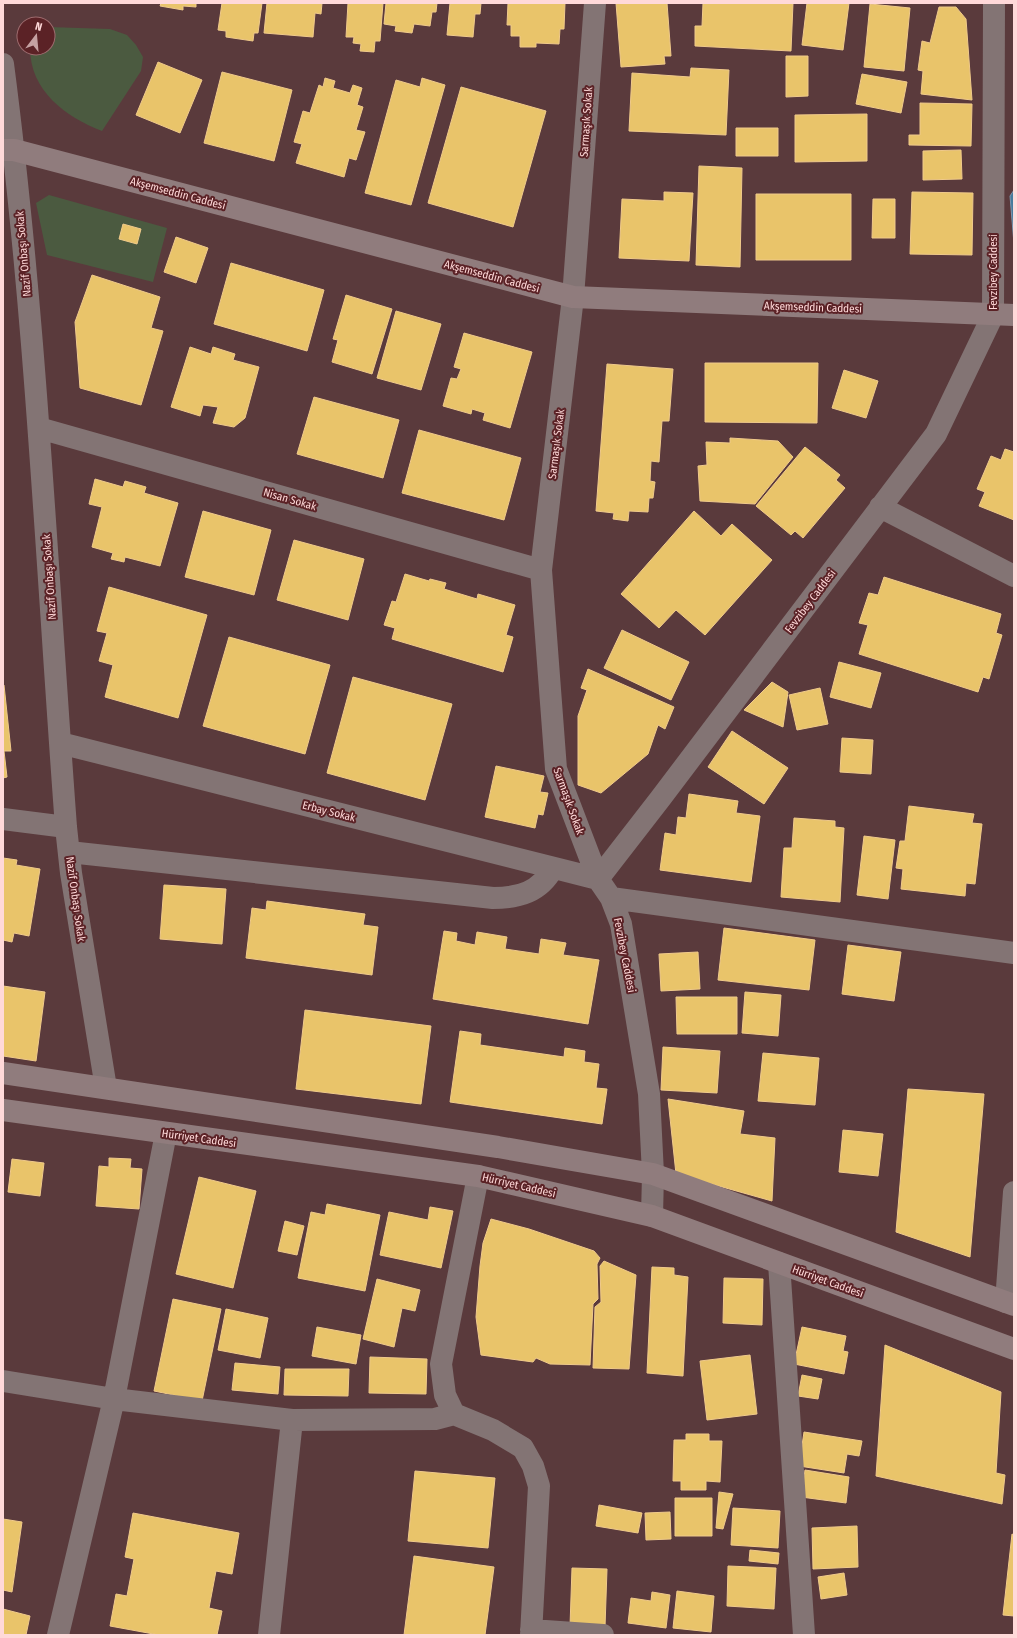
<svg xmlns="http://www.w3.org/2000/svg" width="1017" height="1638" font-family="'Fira Sans Condensed',sans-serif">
  <rect width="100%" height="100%" fill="#5a3a3c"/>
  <path fill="#4b5a40" d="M48,27l62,2 17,6 9,10 7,12 -2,14 -39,60c-36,-14 -72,-40 -72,-83h18z
    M49,195l118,33 -14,54 -106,-27 -11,-52z"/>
  <path fill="#e9c46a" stroke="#f0ca8b" d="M161,3h35v4l-13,-1v4l-23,-4z
    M222,3h40l-4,30h-4l-1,8 -27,-4v-6l-8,-1z
    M267,3h55l-1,11 -6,-1 -2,24 -49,-4z
    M348,3h35l-3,38h-5l-1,11 -14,-1 1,-7 -8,-1 1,-6h-8z
    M386,3h51l-1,9h-4l-2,14 -16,-2 -2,9 -17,-2 1,-5 -12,-2z
    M450,3h31l-1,11h-5l-2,23 -26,-2z
    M508,3h57l-1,26h-4l-1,15 -23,-1v4h-16v-11h-9v-11h-4z
    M616,3h51l4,53h-7l1,8 -44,3z
    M703,3h90l-2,48 -96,-5v-20h7z
    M807,3h42l-6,47 -41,-5z
    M870,4l40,4 -6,63 -40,-4z
    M939,7h17l10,12 6,81 -51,-6 2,-23 -5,-1 4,-29 8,2z
    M786,56h22v40l-22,1z
    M158,62l44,18 -22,53 -44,-18z
    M691,68l38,2 -3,65 -97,-4 3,-58 58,4z
    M222,72l70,18 -18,71 -70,-18z
    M862,74l45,8 -6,31 -45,-9z
    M325,78l10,3 -2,7 17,5 3,-8 9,3 -5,17 6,2 -7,23 9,2 -9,28 -7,-2 -5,19 -48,-14 6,-19 -8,-2 9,-31 7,2 9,-28 4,2z
    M422,78l23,7 -34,120 -46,-12 31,-113 24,7z
    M461,87l85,24 -33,116 -85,-24z
    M920,103l52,1 -1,42 -62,-1v-10h11z
    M867,114v47l-72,1v-47z
    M736,128h42v28h-42z
    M961,150l1,29 -39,1v-29z
    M699,166l43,2 -2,99 -44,-2z
    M664,192l29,1 -4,68 -70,-3 3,-59 42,2z
    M912,192l61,1 -1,62 -62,-1z
    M756,194h95v66h-95z
    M873,199h22v39h-23z
    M123,224l18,5 -4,15 -18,-5z
    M176,237l32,11 -12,35 -32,-11z
    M231,263l93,27 -17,61 -93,-27z
    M92,275l68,22 -9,31 12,3 -22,74 -61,-17 -5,-66z
    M346,295l46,14 -20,65 -40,-12 6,-22 -5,-1z
    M396,311l45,13 -20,66 -44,-12z
    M464,333l68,19 -22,76 -27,-8 2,-7 -13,-4 -1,5 -28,-8 8,-28 6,1 4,-10 -7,-2z
    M190,347l21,7 2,-7 22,7 -2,6 26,7 -14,51 -11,9 -21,-4 5,-16 -15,-2 -3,11 -29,-9z
    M705,363h113l-1,60 -112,-1z
    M607,364l66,5 -4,52h-7l-3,41 -8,-1 -1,20 5,1 -2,16h-4l-1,14 -19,-1 -1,10 -15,-2 1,-6 -18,-2z
    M844,370l34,11 -12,37 -34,-10z
    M314,397l85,23 -16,58 -86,-24z
    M419,430l102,28 -17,62 -102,-27z
    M730,438l48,3 15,16 -38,47 -55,-3 -2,-35 9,-1 -1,-23 24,1z
    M805,447l35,28 -4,5 9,8 -42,50 -8,-7 -4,4 -35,-29z
    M1005,449l9,3v68l-35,-14 6,-14 -8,-3 14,-33 10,4z
    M95,479l28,8 2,-6 21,6 -2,6 34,10 -18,63 -35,-9 -1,5 -13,-3 2,-6 -21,-6 10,-40 -13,-3z
    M203,511l68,19 -17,65 -69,-18z
    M694,511l27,25 11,-12 40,36 -67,75 -29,-25 -17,18 -38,-34z
    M294,540l70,19 -16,61 -71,-20z
    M405,574l24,7 1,-2 16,4 -2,6 33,10 1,-5 37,11 -9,30 7,2 -10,35 -111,-33 3,-11 -11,-3 8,-24 4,1z
    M884,577l117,37 -5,19 6,2 -13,44 -6,-2 -5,15 -119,-38 9,-29 -9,-2 10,-30 9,2z
    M109,587l98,28 -29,103 -73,-21 8,-32 -14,-4 8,-28 -10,-2z
    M622,630l67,32 -18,38 -67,-32z
    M229,637l101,28 -25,89 -102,-28z
    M839,662l42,11 -10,35 -41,-11z
    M588,669l86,38 -9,22 -7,-4 -10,29 -47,39 -23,-8v-69l9,-26 -6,-2z
    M353,677l99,27 -27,96 -98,-27z
    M772,682l16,10 -5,35 -39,-17z
    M3,685h1l7,66h-7l3,26 -4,1z
    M820,688l8,36 -31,6 -8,-35z
    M732,731l56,37 -24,36 -56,-37z
    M842,738l31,2 -2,34 -31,-2z
    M496,766l48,10 -4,16 8,1 -5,22 -5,-1 -3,14 -50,-11z
    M689,794l49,7 -2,12 24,3 -9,66 -91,-12 5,-37 11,2 2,-18 8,1z
    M909,806l65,8 -2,9 10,1 -7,60 -9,-1 -1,13 -64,-7 2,-20 -7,-1 4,-27h5z
    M794,818l41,3v6l9,1 -4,74 -59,-5 3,-49h8z
    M864,836l31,4 -7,59 -31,-4z
    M3,858l14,2 -1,5 24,4 -11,67 -15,-3 -2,9 -9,-2z
    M164,885l62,4 -4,55 -62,-5z
    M267,901l98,13 -2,11 15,2 -6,48 -126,-17 6,-50 14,2z
    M724,928l91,12 -6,50 -91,-10z
    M444,931l13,2 -1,8 19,4 2,-13 30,5 -2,12 34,5 2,-15 25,4 -3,12 36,5 -11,64 -155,-25z
    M848,945l53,7 -7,49 -52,-7z
    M698,952l2,37 -39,2 -2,-37z
    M3,986l42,6 -9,69 -33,-5z
    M745,992l36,3 -3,41 -36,-3z
    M676,997h61v37h-60z
    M305,1010l126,16 -10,78 -125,-15z
    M460,1031l21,3 -1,11 84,12 1,-9 20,3 -1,11 15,2 -3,24 11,1 -5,35 -152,-22z
    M663,1047l57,4 -3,42 -56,-3z
    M763,1053l56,5 -4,47 -57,-4z
    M908,1089l76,5 -14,163 -74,-25z
    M668,1099l76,12 -4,23 35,4 -3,63 -96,-27z
    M843,1130l40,4 -5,42 -39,-4z
    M109,1158l22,1 -1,9 12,1 -3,40 -43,-3 3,-40 10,1z
    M12,1159l32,4 -4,33 -32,-4z
    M199,1177l57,14 -23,97 -57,-14z
    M327,1204l53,11 -15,76 -67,-13 13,-66 14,3z
    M430,1207l23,4 -12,57 -61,-13 9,-43 39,8z
    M491,1219l38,10 65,22 6,7 -3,6 1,35 -5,5 -3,61 -40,-1 -14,-6 -3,4 -52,-7 -5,-38 4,-51 3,-23z
    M285,1221l19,5 -7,29 -19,-4z
    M604,1261l32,14 -7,94 -36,-1 2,-61 6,-5 -1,-36z
    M652,1267l22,1v7l14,2 -5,99 -36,-3z
    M724,1278l39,1 -1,46 -39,-2z
    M377,1279l43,11 -5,21 -13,-3 -8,39 -31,-8z
    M173,1299l48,10 -19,92 -48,-10z
    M226,1309l42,9 -8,40 -42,-8z
    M317,1327l44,8 -5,29 -44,-8z
    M802,1327l44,9 -3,15 5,1 -4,22 -50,-10z
    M885,1345l116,47 -5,81 9,2 -3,29 -126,-28z
    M750,1355l7,59 -50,6 -7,-59z
    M370,1357l57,2 -1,35 -57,-1z
    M235,1363l45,4 -2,27 -46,-4z
    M285,1369h64l-1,27 -64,-1z
    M802,1375l20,4 -4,20 -20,-3z
    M804,1432l58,9 -3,15 -12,-2 -3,19 -45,-7z
    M686,1434h23v7h13l-2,41 -14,-1v9h-25v-9h-8l1,-41h12z
    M805,1470l44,7 -3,26 -45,-6z
    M415,1471l80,7 -7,70 -80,-7z
    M719,1492l14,2 -10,35 -7,-1z
    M675,1498h37v38h-37z
    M599,1505l43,8 -4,20 -42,-7z
    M733,1508l47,3 -2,37 -47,-3z
    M670,1512l1,27 -25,1 -1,-27z
    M133,1513l106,20 -7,41 -16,-3 -7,37 13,3 -5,24h-58l-49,-9 6,-32 11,2 7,-37 -9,-2z
    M3,1519l19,3 -10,70 -9,-2z
    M857,1526l1,41 -45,2 -1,-41z
    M1012,1534l2,1v81l-11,-1z
    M750,1550l29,3 -1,11 -29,-3z
    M414,1556l80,11 -9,68h-81z
    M728,1566l48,2 -2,41 -47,-3z
    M572,1568l35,1 -2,58 -35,-1z
    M844,1573l3,22 -26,4 -3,-22z
    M677,1591l37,5 -3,36 -38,-4z
    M652,1592l18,3 -4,33 -38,-5 3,-25 20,3z
    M3,1609l27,7 -4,19h-23z"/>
  <path fill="#457b9d" stroke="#7d97af" d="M1014,190v54l-4,-48z"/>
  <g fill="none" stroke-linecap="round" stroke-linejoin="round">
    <path stroke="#837474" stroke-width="22" d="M595,3l-22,294 -32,273 15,199 42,110 13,19 10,26 28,170 4,80 -1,42
      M3,64c33,253 44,509 63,763l5,46 35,215
      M39,428l502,142
      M880,507l134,69
      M60,743l538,136
      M3,819l63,8
      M69,852l424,46c26,0 47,-6 60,-30
      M598,879l62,-80 276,-365 57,-119 1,-312
      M611,898l403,55
      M478,1176l-37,188 4,31 9,19 39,16 30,18 10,18 6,20 -8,149
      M779,1263l25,372
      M1006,1302l8,-110
      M3,1381l111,18 178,21 143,-1 19,-5
      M531,1630l72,5
      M58,1635l56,-236 52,-266
      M269,1635l23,-215"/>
    <path stroke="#907c7d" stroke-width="22" d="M3,150h11l559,147 441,18
      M3,1073l495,74 155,27 361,131
      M3,1110l475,66 174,40 362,133"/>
  </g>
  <g text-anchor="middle" stroke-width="4" stroke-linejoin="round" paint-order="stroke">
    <g font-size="11" fill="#ffd9d9" stroke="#5b2226">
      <text transform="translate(586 122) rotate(-86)" y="4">Sarmaşık Sokak</text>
      <text transform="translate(178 193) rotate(15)" y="4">Akşemseddin Caddesi</text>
      <text transform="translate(23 254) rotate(-95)" y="4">Nazif Onbaşı Sokak</text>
      <text transform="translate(993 272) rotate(-90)" y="4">Fevzibey Caddesi</text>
      <text transform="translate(492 276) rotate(15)" y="4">Akşemseddin Caddesi</text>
      <text transform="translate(813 307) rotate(2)" y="4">Akşemseddin Caddesi</text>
      <text transform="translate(556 444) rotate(-83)" y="4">Sarmaşık Sokak</text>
      <text transform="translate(290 499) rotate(16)" y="4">Nisan Sokak</text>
      <text transform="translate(49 577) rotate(-94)" y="4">Nazif Onbaşı Sokak</text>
      <text transform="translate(810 601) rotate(-53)" y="4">Fevzibey Caddesi</text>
      <text transform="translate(569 801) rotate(70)" y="4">Sarmaşık Sokak</text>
      <text transform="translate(329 811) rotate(14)" y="4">Erbay Sokak</text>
      <text transform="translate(76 899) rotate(82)" y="4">Nazif Onbaşı Sokak</text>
      <text transform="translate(625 955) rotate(79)" y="4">Fevzibey Caddesi</text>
      <text transform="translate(199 1138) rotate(8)" y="4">Hürriyet Caddesi</text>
      <text transform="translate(519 1185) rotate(13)" y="4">Hürriyet Caddesi</text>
      <text transform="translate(828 1281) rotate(20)" y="4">Hürriyet Caddesi</text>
    </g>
  </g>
  <rect width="1017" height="1638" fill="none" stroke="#ffd9d9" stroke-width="8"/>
  <g transform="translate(36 36) rotate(16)"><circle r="19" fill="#5b2226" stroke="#9d6b6e"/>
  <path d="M0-3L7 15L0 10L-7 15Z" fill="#c5a1a2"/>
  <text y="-6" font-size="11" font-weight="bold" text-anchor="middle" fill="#ffd9d9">N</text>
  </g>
</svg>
